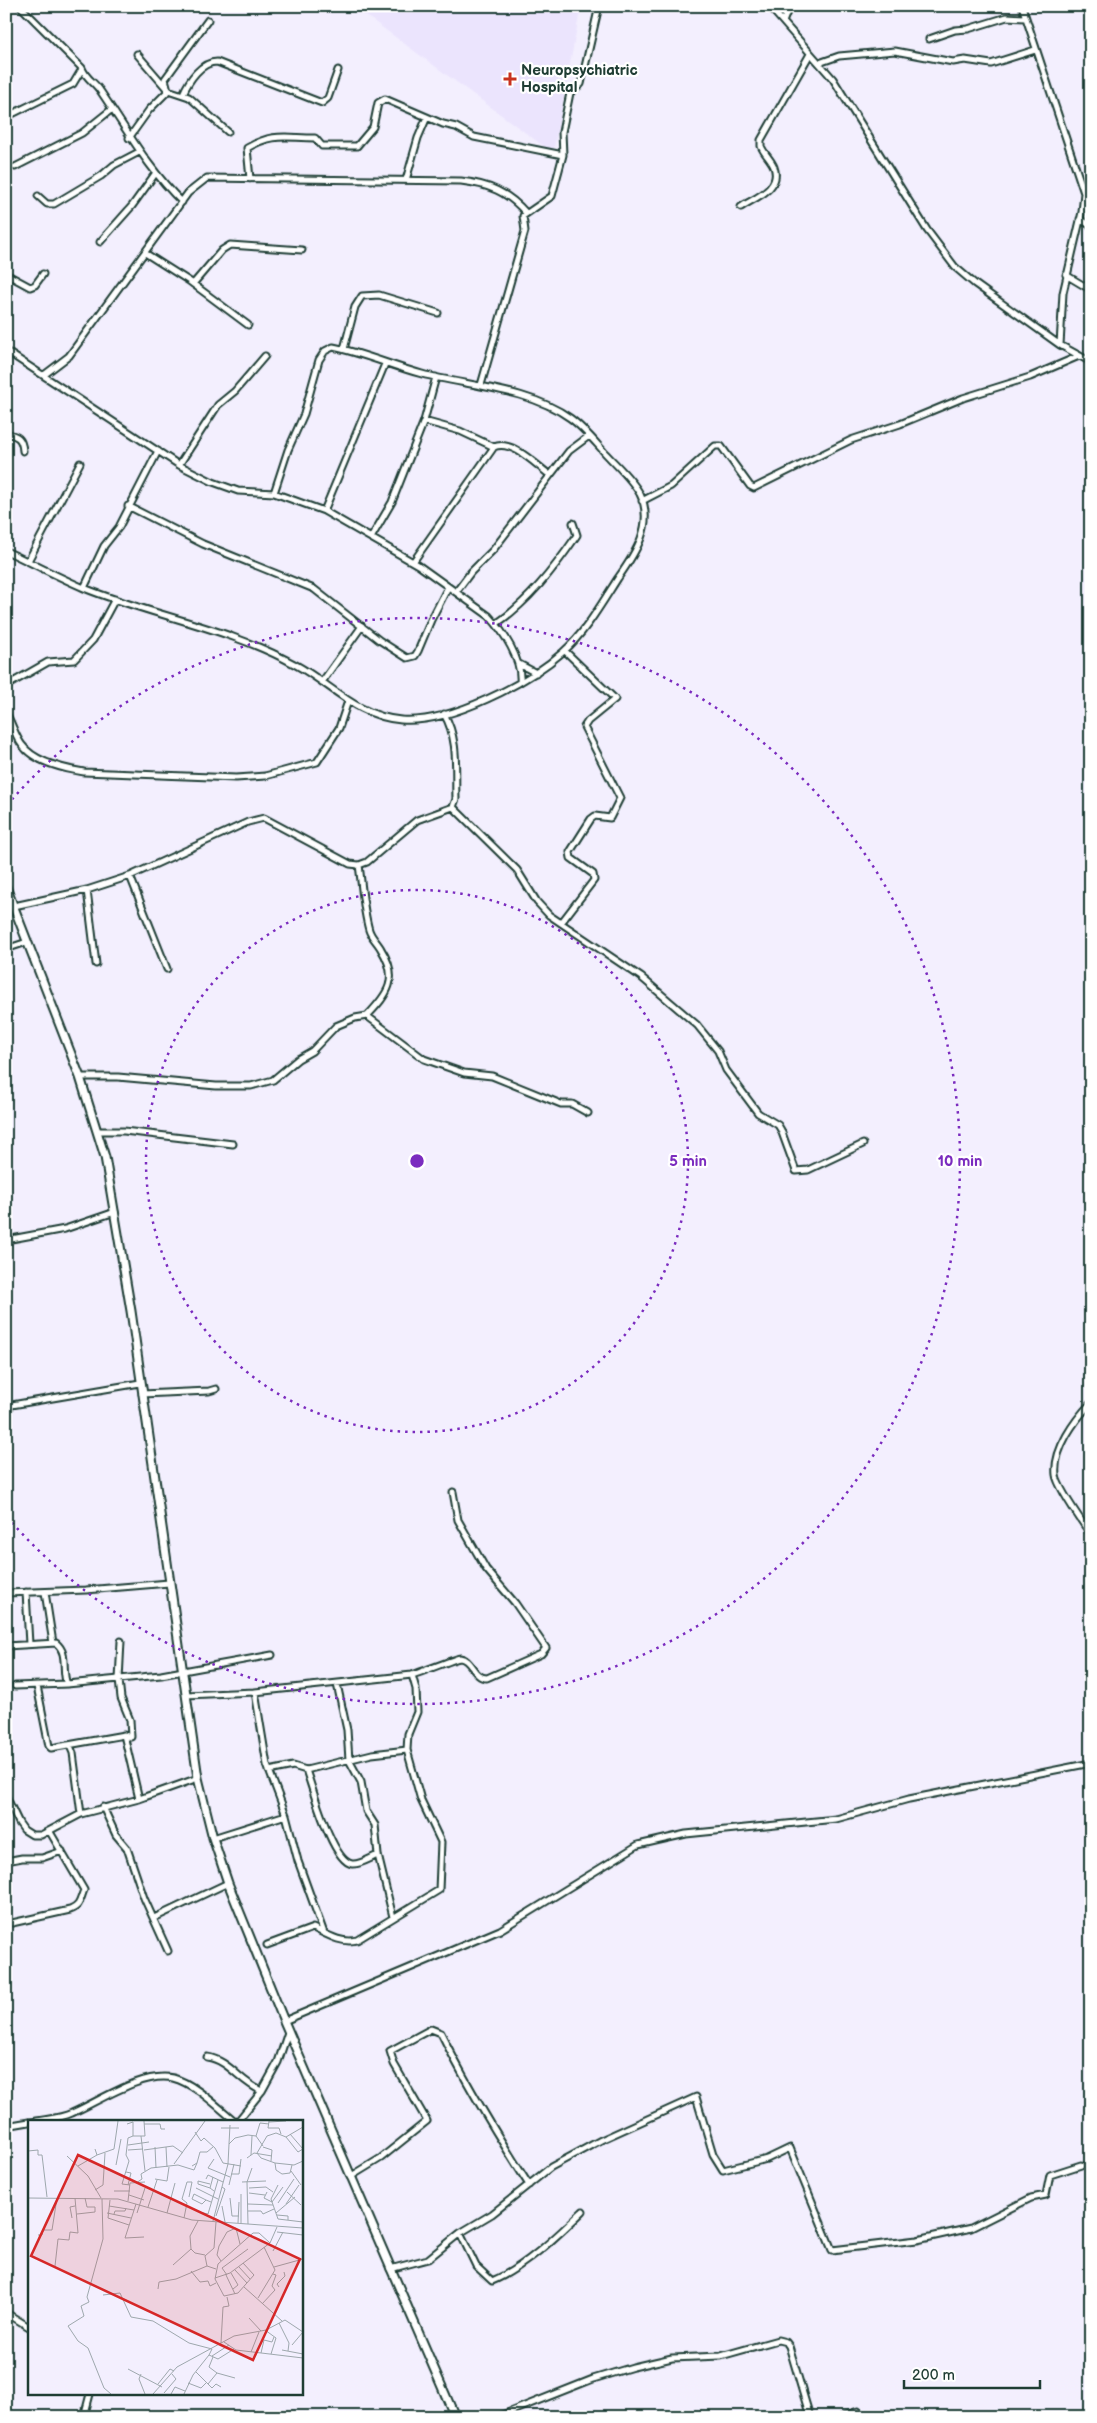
<svg xmlns="http://www.w3.org/2000/svg" width="1097" height="2423" font-family="'Balsamiq Sans',sans-serif">
  <rect width="100%" height="100%" fill="#f3effe"/>
  <filter id="ink" filterUnits="userSpaceOnUse"><feTurbulence type="fractalNoise" baseFrequency=".02" numOctaves="2"/><feDisplacementMap in="SourceGraphic" scale="10" xChannelSelector="R" yChannelSelector="G"/><feConvolveMatrix kernelMatrix="1 2 1 2 8 2 1 2 1" color-interpolation-filters="sRGB"/></filter>
  <g filter="url(#ink)">
    <path fill="#ebe4fd" d="M353,6h228l-28,147z"/>
    <g fill="none" stroke-linecap="round" stroke-linejoin="round">
      <g stroke="#1f3d34" stroke-width="9">
        <path id="street" d="M20,6l62,62c4,11 13,14 19,24 26,38 47,77 81,110
          M769,6l64,73 94,151 28,37 20,17 85,61 31,17
          M1022,6l62,187 -2,19 -19,81 -3,52
          M783,22l4,-10 -3,-6
          M929,39l26,-9 13,-1 39,-12 18,1
          M137,54l31,36 21,7 39,35
          M819,63l20,-7 56,-5 58,11 12,-2 26,4 44,-14
          M183,94c6,-14 18,-32 34,-32l105,41 6,-5 10,-28
          M6,117l67,-33 9,-15
          M129,138l20,-28 17,-17 2,-3 -3,-11 43,-59
          M15,167l67,-34 30,-24
          M250,179l-3,-31c27,-16 39,-10 68,-10l7,8h35l16,-19 5,-24 7,-4 58,25 13,3 18,10 89,18
          M406,180l12,-42 9,-21
          M38,196l9,8h7l47,-28 13,-11 25,-13
          M741,207c13,-9 41,-18 33,-40 -3,-8 -10,-13 -13,-21v-6l49,-86
          M1080,219l11,7
          M100,242l32,-36 23,-32
          M145,253l44,28 59,44
          M6,274l24,13 5,-2 8,-11
          M1066,275l25,15
          M193,284l29,-34 8,-5 72,5
          M344,349l11,-42 7,-11 17,-1 59,18
          M6,351l173,114 34,17 25,9 36,2 50,18 94,54 71,51c15,16 33,44 31,66
          M44,375l25,-19 119,-163 19,-15 254,3c27,3 47,11 65,32
          M481,385l44,-154 -2,-15 29,-20 11,-41 -1,-23 8,-39 11,-9 18,-78
          M424,421l36,10 34,16
          M6,433c12,3 16,5 17,18
          M179,465l39,-60 17,-14 30,-35
          M642,501l29,-15 44,-40h6l29,40 4,2 97,-48 49,-16 63,-26 67,-21 49,-21
          M128,506l75,38 111,45 65,51 28,18 8,-2 3,-5 13,-31 17,-33
          M324,511l61,-147
          M371,538l21,-36 32,-81 12,-44
          M6,551c26,12 52,26 78,37 69,28 146,40 212,77 35,19 62,52 105,55 48,4 127,-37 162,-68 22,-19 39,-49 55,-74 17,-24 37,-54 22,-84 -8,-15 -22,-27 -34,-40 -11,-12 -22,-26 -36,-36 -40,-29 -102,-32 -148,-44 -30,-8 -59,-21 -89,-27l-8,4 -6,9 -15,54 -16,36 -14,43
          M28,561l52,-98
          M413,562l81,-115c18,-8 42,18 56,28
          M84,588l20,-42 15,-19 39,-76
          M456,592l15,-20 22,-22 76,-99 20,-15
          M496,624c32,-22 57,-54 79,-86l2,-3 -4,-12
          M519,664l17,9
          M322,682l40,-56
          M6,686l42,-24 26,-2 19,-20 22,-41
          M6,713c6,10 9,23 16,32 13,18 43,24 62,27l152,6 29,-2 52,-14 22,-34 9,-27
          M453,807l64,63 20,32 12,13 92,62 56,48 21,26 8,19 32,43 20,12 3,5 15,41 12,-1 55,-26
          M359,865c3,21 4,44 10,65 2,7 9,13 12,19 19,30 7,45 -14,67
          M130,876l37,93
          M87,890l9,74
          M14,906l73,-16 43,-14 118,-54 16,-4 86,46 9,1 8,-3 50,-42 36,-13 3,-8c-1,-29 3,-60 -12,-85
          M561,923l33,-43 -1,-6 -22,-16 -1,-6 21,-33 4,-3 15,2 10,-20 -36,-71 4,-6 27,-22 -50,-48
          M6,949l21,-7
          M80,1077h38l98,9h35l22,-6 25,-21 14,-8 24,-25 19,-8 12,-2 57,43 40,14 28,3 69,28h11l16,9
          M97,1131h27l109,13
          M6,1240l59,-11 50,-17
          M142,1394l67,-3 7,-2
          M1091,1403c-16,17 -38,46 -35,72 1,12 27,48 35,60
          M6,1406l134,-23
          M26,1592l3,52
          M45,1592l8,51
          M6,1593l80,-3 83,-7
          M121,1641l-2,39 2,18 9,22 1,17 -7,-2 15,64
          M6,1646l50,-3c13,10 5,28 11,41
          M337,1684l10,46 2,30 12,22 5,29 9,14 3,30 15,62
          M15,1686l52,-2 94,-9 111,-20
          M37,1686l12,60 2,2 73,-13
          M255,1692l12,73 19,50 12,46 26,72
          M186,1695l69,-3 157,-17c7,-2 45,-17 48,-17 12,1 13,20 27,20l54,-24 5,-6 -31,-45 -29,-34 -28,-49 -5,-28
          M67,1745l3,1 3,7 8,61
          M306,1770l66,-16 35,-4
          M269,1771l24,-5 13,4c7,19 26,91 46,94 8,1 18,-6 26,-9
          M6,1796l13,27 5,7 8,5h9l40,-21 58,-15 59,-21
          M103,1807l13,28 11,13 17,50 24,53
          M213,1838l73,-23
          M6,1861l16,-3h20l20,-7
          M154,1918l74,-35
          M6,1922l6,1 58,-13c11,-4 10,-11 14,-20l-34,-58
          M267,1945l46,-17c13,6 28,16 44,12l82,-50 2,-48 -20,-42 -14,-50 1,-16 9,-22 -1,-23 -4,-14
          M284,2021l216,-91 138,-85 48,-11 150,-15 73,-20 182,-36
          M207,2057c22,3 34,26 55,34
          M31,2122c13,-3 29,-3 41,-9 26,-11 71,-42 101,-35 21,5 46,30 63,44
          M237,2122l25,-31 16,-29 10,-30
          M6,2126l23,-4
          M350,2177l31,-19 46,-37 -33,-57 -4,-13 41,-22 10,4c26,53 56,102 88,152
          M460,2233l16,33 16,15c32,-13 66,-46 91,-70
          M390,2269l38,-10 32,-26 32,-19 59,-47 50,-27 95,-43 17,57 10,16 44,-11 23,-11 42,102 85,-10 54,-12 60,-30 15,-3 4,-20 31,-10
          M6,2310l2,4 21,13
          M84,2417l6,-23
          M497,2417l96,-38 40,-12 39,-9 49,-2 57,-16 8,2 3,4 21,71
          M841,2417l17,-6 6,6"/>
      </g>
      <g stroke="#1f3d34" stroke-width="11">
        <path id="secondary" d="M6,887l74,190 25,80 26,154 67,467 15,60 15,45 56,138 171,396"/>
      </g>
      <use href="#street" stroke="#fff" stroke-width="5"/>
      <use href="#secondary" stroke="#fff" stroke-width="7"/>
    </g>
  </g>
  <g fill="none" stroke="#7b2cbf" stroke-width="2.5" stroke-dasharray="2.5 5">
    <circle cx="417" cy="1161" r="271"/>
    <path d="M7 805A543 543 0 1 1 7 1517"/>
  </g>
  <path fill="#c8321e" stroke="#fff" stroke-width="2" d="M507.5 71.5h5v5h5v5h-5v5h-5v-5h-5v-5h5z"/>
  <g text-anchor="middle" stroke-width="4.5" stroke-linejoin="round" paint-order="stroke">
    <g font-size="15" font-weight="bold" fill="#1f3d34" stroke="#fff" text-anchor="start">
      <text x="521" y="75">Neuropsychiatric<tspan x="521" dy="17">Hospital</tspan></text>
    </g>
  </g>
  <g transform="translate(28 2120)">
    <rect width="275" height="275" fill="#f3effe"/>
    <path fill="none" stroke="#9ea8ad" stroke-width="1" d="M241,1l-1,7h11l2,6M241,2l17,-1M99,4l6,-2v14l-5,2 -2,17 3,6 -7,23 8,1M116,4h16l1,5h4M193,8h18M167,12l6,9 3,-3 11,10 8,15 18,3M262,14l13,15M105,16h12l-1,-15M113,16l4,35M228,16l4,-13 9,1M258,17l17,-10M201,24l1,-19M100,25l21,-3M127,27l1,21M138,27l1,20M235,27l9,3 -1,11M275,29l-5,3 -12,-15 -10,-4 -9,3 -10,17 4,5 14,5 19,2 9,-4M100,30l15,-1M116,30l29,-4 10,7M0,31l10,-1v5h4l5,42M69,35l17,-6 4,-28M223,35l1,-19M39,36l21,20 13,22M219,38l7,-5 18,3M186,39l-6,9 22,9M247,43l1,7 6,4 8,-1 2,-8M146,44l31,-43M88,45l5,-26M50,46l19,-11 -2,-6M164,46l5,-3 3,-11h7l6,-5M263,51l10,14M98,52l5,1 -3,12M203,54h8l2,-15M185,57l-3,11 4,3M127,59l12,2 2,-14M178,59l2,-4 15,7M214,62l24,-1M108,63l6,-4 -1,-5 10,-6 27,-3 16,5 3,-7M201,65l5,-21M250,65l-7,14 7,20 25,3M168,68l22,11M182,68l-12,-4v-3l12,3M221,68l17,-1 7,5M67,70l8,-5 2,-32M86,71h16M239,72l-3,6 8,4 11,-15M259,72l14,13M221,73l16,2M213,74v29M101,75l15,5M0,78l90,1 74,21 111,8M202,78l2,18h7M74,79l1,40 -16,58 2,5 -8,4 3,10 -16,10 10,15 10,7 16,40 7,6M82,80l-2,18 21,7M178,80l-4,4 -10,-5 2,-5 12,6 5,2M100,81l2,-18 15,-1M250,83l16,-24M108,84l-11,34 19,-1M220,84l25,1M258,84l13,-19M81,86l25,4M194,86l3,16M120,87l9,-27M220,91h13l2,3 11,-5M171,92l9,2 10,-34M79,93l24,5M109,93l8,-25M139,93l8,-30M248,93l19,-16M49,94l18,-2v-5h-8l-2,-9M86,94l1,-3h10l1,-3M249,95l11,1v4M188,96l9,-27 -3,-2M44,98l-2,-11 5,-1M156,98l3,-15 -5,-4 5,-17h5l-3,15M185,101l15,-57 1,-20 6,-6 13,-3 8,1 7,10M210,103l1,-21M220,104l-1,-42 5,-14M208,108l4,16M249,112l26,3M10,115h4l1,-5h9l5,-32M163,129l4,4 10,2M245,131l10,-19M193,141l-4,-6 2,-9 8,-14 9,-4M215,143l11,12 -16,18 -14,3 -9,-17 3,-15 35,-31h6l11,10M145,145l18,-16 -1,-13 8,-15M27,146l3,-27 11,1 1,-8 8,1 -3,-35M211,147l11,12M246,147l29,-8M188,149l-9,-3 -2,-10 9,-8 2,-26M207,150l12,13M163,151l9,11 8,-1 2,5 6,-3M203,153l7,12 -5,4M198,155l9,19M199,155l-5,-7 26,-19M187,158l15,-5 40,-30 7,-16M216,167l38,34M251,167l-2,-3 8,-8 -1,-4M130,169l1,-7 17,-3 31,-13M75,175l17,-2 11,24 22,4 36,22 23,6 -3,6M230,178l17,-28 -11,-23M234,184l13,-14 -3,-4 4,-11 -3,-1M221,198l12,13M251,203l10,20 -1,8M237,210l11,8 -5,16M196,222l12,8 67,8M193,223l2,-36 6,-1 -2,-9M264,225l11,-13M254,230l21,4M223,232l8,-20M233,233l3,-13 8,2 2,-5M184,236l17,-11M100,249l34,18M168,252l16,16 4,-4 5,3M189,253l18,5M113,254l-2,5 6,15M160,263l13,5 6,-6M130,264l12,-15 4,2M180,264l9,-11 -8,-6 4,-10M136,273l12,-14 -4,-5M125,274l24,-27 57,-31 32,-6 19,-10 18,12M143,274l4,-7 10,4M156,274l9,-19 16,-20 9,4 16,-10"/>
    <path fill="#d62828" fill-opacity="0.15" stroke="#d62828" stroke-width="2.5" d="M50,35l222,104 -47,101 -222,-104z"/>
    <rect width="275" height="275" fill="none" stroke="#1f3d34" stroke-width="2.5"/>
  </g>
  <circle cx="417" cy="1161" r="8" fill="#7b2cbf" stroke="#fff" stroke-width="2.5"/>
  <g font-size="15" text-anchor="middle" font-weight="bold" fill="#7b2cbf" stroke="#fff" stroke-width="4.5" stroke-linejoin="round" paint-order="stroke">
    <text x="688" y="1166">5 min</text>
    <text x="960" y="1166">10 min</text>
  </g>
  <rect width="1097" height="2423" fill="none" stroke="#fff" stroke-width="25"/>
  <rect x="12" y="12" width="1072" height="2398" fill="none" stroke="#1f3d34" stroke-width="2" filter="url(#ink)"/>
  <path d="M904 2380v8h136v-8" fill="none" stroke="#1f3d34" stroke-width="2.5"/>
  <text x="912" y="2380" font-size="15" fill="#1f3d34" stroke="#ffffff" stroke-width="4" paint-order="stroke">200 m</text>
</svg>
